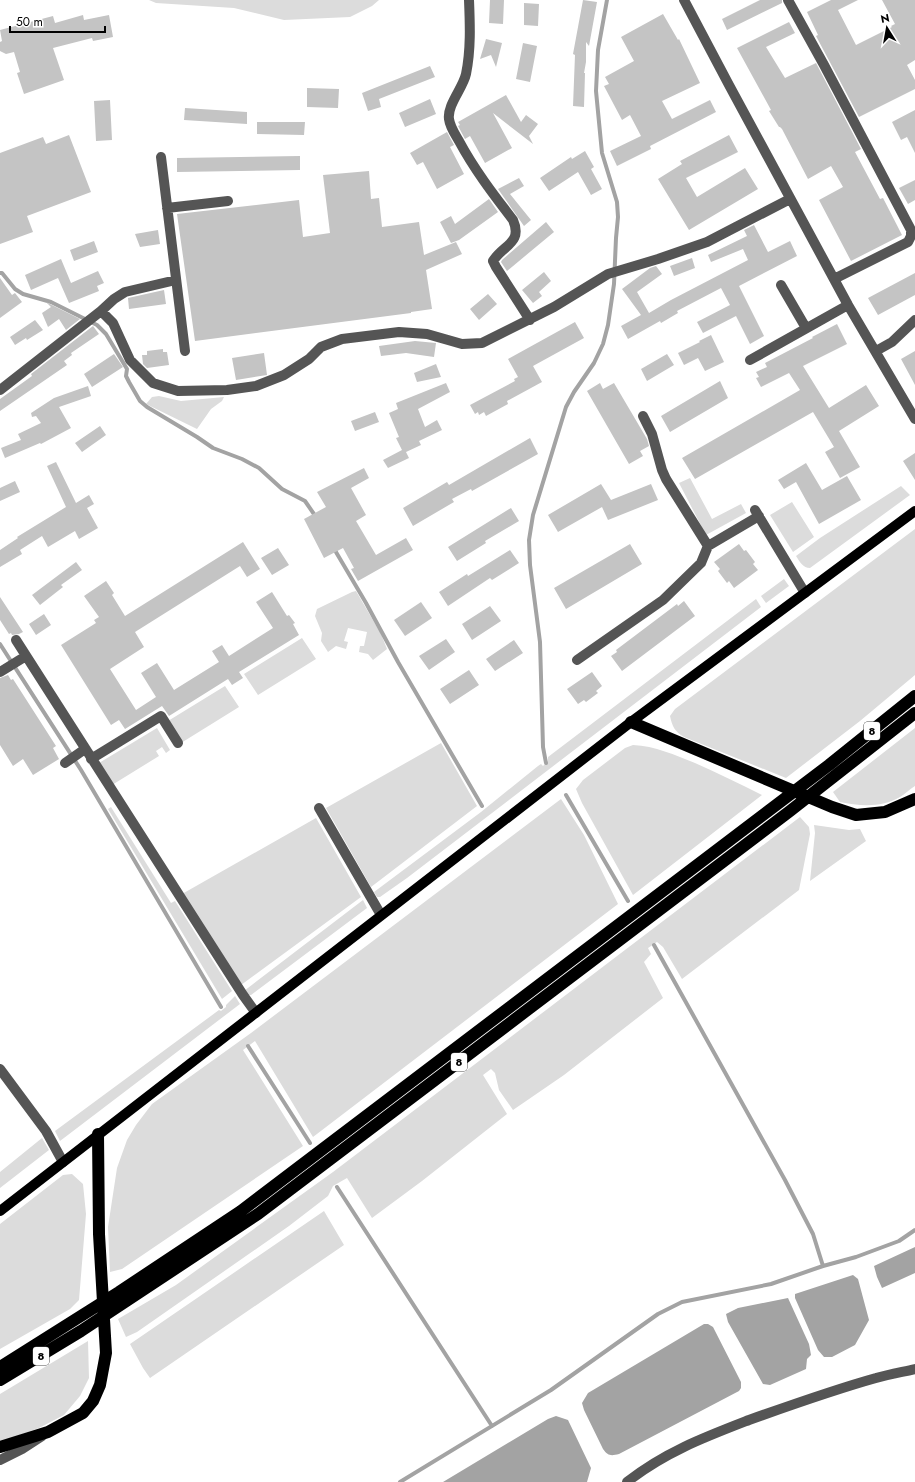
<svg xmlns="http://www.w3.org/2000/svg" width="915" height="1482" font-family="Jost,sans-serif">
  <rect width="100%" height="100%" fill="#fff"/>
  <path fill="#dcdcdc" d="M149,0h230l-7,6 -22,11 -66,3 -50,-12 -78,-5z
    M159,396l22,5 43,-4 -2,4 -11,8 -14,20 -51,-25 6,-7z
    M690,478l22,41 29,-15 5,9 -40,22 -27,-52z
    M901,486l9,9 -100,73c-7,0 -10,-6 -14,-12l24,-18z
    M792,502l22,35 -21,15 -23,-37z
    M915,529v146l-55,46 -74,57 -102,-41c-9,-5 -12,-11 -14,-21l5,-7z
    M784,579l5,7 -23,17 -5,-7z
    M356,591l25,43 6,15 -14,11 -5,-6 -9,-2 1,-6h4l3,-14 -19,-4 -4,13 4,1 -2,7 -10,-3 -8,6 -7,-11 1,-8 -7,-17 2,-7 35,-17z
    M756,599l5,8 -354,271 -27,19h-3l-3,-5 107,-80 57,-46 3,-2 2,2 5,-5v-4z
    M302,638l14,21 -58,36 -14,-21z
    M225,686l14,21 -58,36 -13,-22z
    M157,728l13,22 -4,3 -4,-6 -6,4 3,5 -47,29 -13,-22z
    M915,728v58c-5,3 -10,8 -15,11 -18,11 -41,9 -60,5l-7,-10z
    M441,743l36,63 -106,81 -45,-79z
    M633,745c22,1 42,10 62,18 23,10 45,21 67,32l-129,100 -51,-92 -6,-14 7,-9 42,-32z
    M561,799l23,36 34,69 -305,233 -58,-96 -12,9 60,96 -181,123 -12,3 -2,-45 9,-59 10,-28 9,-15 16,-21 99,-71z
    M111,807l60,96 4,-2 57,90 -10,8 -114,-190z
    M800,817l9,10 1,7 -11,56 -117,89 -19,-32 -6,-5 -9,6 3,6 -7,8 19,36 -99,77 -51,35 -14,-20 -4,-17 -4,-4 -8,6 24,39 -85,67 -50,37 -25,-40 -14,8 -5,10 -39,30 -152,106 -11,5 -8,-18 58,-34 157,-113z
    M316,818l45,79 -120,88 -59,-91z
    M814,825l35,5 11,-1 6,12 -56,40 5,-48z
    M363,900l4,8 -116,87h-5l-2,-4z
    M235,996l5,8 -180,137 -5,-10 164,-121 2,1 5,-4v-2z
    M42,1138l7,12 -49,38v-16z
    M72,1174l11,10 3,30 -7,86 -9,9 -70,40v-125l63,-49z
    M324,1211l20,34 -194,133 -7,-10 -13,-24z
    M88,1341l1,37 -9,18 -16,19 -25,13 -39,14v-48z"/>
  <path fill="#a3a3a3" d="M915,1247v26l-33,15 -5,-11 -3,-11z
    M853,1275l5,4 11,41 -14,25 -23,12h-8l-6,-7 -23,-52v-4z
    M788,1298l21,46 2,11 -4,4 -1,10 -36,16 -7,-1 -35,-62 -2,-8 12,-6z
    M704,1324h4l5,3 28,55v6l-2,3 -120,63c-8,2 -11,2 -16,-5l-19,-39 -2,-7 6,-10z
    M556,1416l12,4 23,48 -4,14h-144l105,-63z"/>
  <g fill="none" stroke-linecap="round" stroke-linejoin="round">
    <path stroke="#a3a3a3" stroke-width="4" d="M0,273h2l13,16 8,5 28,8 46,23 9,9 21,35 -1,7 3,6 11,19 7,6 50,30 16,11 29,11 17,9 23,21 23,12 11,16
      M333,547l33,56 32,59 84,144
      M0,644l81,126 140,237
      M546,763l-3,-16 -3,-105 -10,-77 -1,-25 4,-25 33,-108 8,-15 20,-29 9,-19 5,-19 6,-41 2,-46 2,-21 -1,-15 -15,-49 -6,-62 2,-41 9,-50
      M566,795l62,106
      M654,945l131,235 28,54 10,32
      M248,1046l62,97
      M337,1187l155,239
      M400,1482l151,-92 107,-76 24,-12 89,-18 52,-18 33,-9 43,-16 16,-11"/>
  </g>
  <path fill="#c4c4c4" d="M490,0h14l-1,24 -14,-1z
    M583,0l14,2 -8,44 -3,-4v20l-2,11h1l-1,34 -11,-1 2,-51 -2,-1z
    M760,0h22v3l-55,27 -5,-11z
    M831,0h27l-20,10 18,35 36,-18 -1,-1 4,-2 -13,-24h33v60l-8,5 8,15v9l-56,28 -43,-81 2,-1 -11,-23z
    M524,3l15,1 -1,22 -14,-1z
    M663,14l15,26 1,-1 21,44 -38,18 10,18 38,-19 6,12 -66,34 1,3 -34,17 -7,-15 31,-15 -11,-21 -8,5 -18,-34 5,-2 -4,-7 29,-16 -13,-24z
    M83,15l1,5 25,-5 4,22 -20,4 -1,-3 -39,10 11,32 -40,14 -7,-21 3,-1 -6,-20 -8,2 -6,-3v-9l2,-1 -2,-11 53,-14 2,7z
    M789,22l6,11 -29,14 19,31 31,-15 45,86 -6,3 25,47 3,-1 19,37 -51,26 -32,-61 24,-13 -12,-21 -23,13 -26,-50 -2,-2h-1l-10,-16 2,-1 -34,-62z
    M486,39l16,4 -6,24 -5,-12 -11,4z
    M523,43l14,3 -7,36 -14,-3z
    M430,66l5,11 -56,22 2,8 -13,4 -6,-18z
    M307,88l32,1 -1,19 -31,-1z
    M506,95l15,27 5,-7 12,9 -9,12 4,8 -40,-31 19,35 -27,15 -15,-27 -5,3 -7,-13 2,-1 -2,-3z
    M430,99l6,15 -31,13 -6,-14z
    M110,100l2,40 -16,1 -2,-40z
    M185,108l62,4v12l-63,-4z
    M915,110v43l-8,-16 -6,3 -9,-18z
    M257,122h48l-1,13 -47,-1z
    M447,132l7,13 -4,2 14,27 -27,15 -14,-27 -6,3 -7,-12z
    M69,135l22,57 -64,24 6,16 -33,12v-91l43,-16 3,7z
    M729,135l9,17 -52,26 11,19 48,-29 13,21 -69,41 -31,-51 24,-15 -2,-3z
    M585,151l9,16 -3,2 11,20 -11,6 -13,-23 -29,19 -9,-13 31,-21 1,2z
    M300,156v14l-123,2v-14z
    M369,171l2,28 8,-1 3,29 37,-5 5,33 32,-13 6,12 -36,16 6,39 -21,3v1l-216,28 -18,-127 122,-14 4,37 27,-4 -7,-58z
    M519,178l5,8 -14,8 21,26 -7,6 -26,-37z
    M915,180v20l-7,4 -9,-16z
    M489,199l9,13 -39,28 -8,3 -11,-21 11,-6 4,8z
    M546,222l8,10 -47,39 -6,-9 1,-2z
    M754,225l14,27 22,-11 7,15 -58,30 25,50 -14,8 -14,-28 -33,17 -6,-11 33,-17 -9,-17 -44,23 1,2 -17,10 -1,-2 -32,18 -7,-13 20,-11 -19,-26 28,-21 6,-2 6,8 -25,18 12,21 22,-13 77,-40 -5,-11 -32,13 -3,-7 39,-19 -3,-6z
    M158,230l2,14 -20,3 -5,-13z
    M94,241l4,11 -24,9 -4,-11z
    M692,258l3,10 -21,8 -4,-10z
    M61,259l10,24 27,-12 6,12 -7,3 2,5 -30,12 -11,-25 -27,12 -6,-15z
    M544,272l7,9 -12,11 3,4 -9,7 -11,-13z
    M915,273v22l-37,20 -10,-17z
    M0,278l12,17 3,-2 7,9 -22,16z
    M164,290l2,14 -37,5 -1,-11z
    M488,294l9,10 -18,16 -9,-11z
    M46,302l34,17 -14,11 -7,-11 -11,8 -6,-14 9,-6z
    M35,320l8,10 -16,10 -1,-2 -11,7 -5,-8z
    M575,322l9,16 -51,28 9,16 -35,19 1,3 -22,12 -2,-4 -5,3 -1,-3 -3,2 -5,-9 45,-24 -1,-2 4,-2 -10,-18z
    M837,324l10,20 -44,22 26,42 37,-23 13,21 -40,25 21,36 -20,11 -15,-26 9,-5 -21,-35 -118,67 -13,-21 118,-68 -11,-17 -28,14 -5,-9 3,-1 -3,-5 11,-5 -2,-4 48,-25 -1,-1z
    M93,326l6,8 -28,19 1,2 -8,6 3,4 -67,46v-12l32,-23 -1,-2z
    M711,335l13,27 -19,9 -7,-13 -14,7 -6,-12 22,-11 -1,-1z
    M415,341l21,2 -2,14 -28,-4 -25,3 -2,-10z
    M163,349v3h4l2,13 -22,3 -4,-4 -1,-9h5v-4z
    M915,351v34l-14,-26z
    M264,353l3,22 -31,5 -4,-22z
    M114,354l9,13 -31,20 -8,-13z
    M667,354l7,11 -27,16 -6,-12z
    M436,364l5,13 -24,5 -3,-9z
    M720,381l8,17 -58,34 -9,-16z
    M446,383l4,9 -32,17 7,18 12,-7 5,10 -23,11 2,4 -15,7 3,6 -21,10 -5,-8 19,-10 -6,-12 3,-1 -10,-24 9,-4 -2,-6z
    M600,383l3,6 11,-6 33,56 2,7 -9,5 3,5 -14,8 -42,-73z
    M88,386l3,10 -32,11 12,21 -30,16 -1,-1 -35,15 -4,-10 20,-8 -3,-6 23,-11 -5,-7 -4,1 -1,-4 23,-15z
    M375,412l4,10 -24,9 -4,-10z
    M100,426l6,9 -24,17 -7,-9z
    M530,438l8,16 -66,37 -1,-2 -19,10 2,3 -41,24 -10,-18 44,-26 2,3z
    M915,453v27l-12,-19z
    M56,462l20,41 13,-8 5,9 -7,4 11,20 -19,11 -4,-8 -27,16 -6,-11 -22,14 2,4 -22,13v-17l18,-12 -1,-1 49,-30 -19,-41z
    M806,463l16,27 25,-14 14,24 -42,24 -23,-42 -12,7 -6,-9z
    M364,468l5,10 -18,10 15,27 -10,6 20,34 30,-17 7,12 -55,31 -7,-12 3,-1 -11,-20 -19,10 -20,-39 22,-12 -9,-15z
    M15,481l5,11 -20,9v-13z
    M601,484l10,16 40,-16 7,16 -50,20 -6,-13 -44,25 -10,-17z
    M511,508l8,13 -34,20 1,2 -29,18 -9,-14z
    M243,542l17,27 -13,8 -7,-11 -105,66 9,15 -34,22 26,41 20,-13 -15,-24 16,-10 17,27 45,-28 -7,-11 10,-6 7,11 44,-28 -17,-26 16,-10 15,24 2,-1 6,8 -2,1 6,11 -60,37 4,6 -11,7 -4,-6 -59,37 -7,-10 -37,23 -6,-9 -8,5 -50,-80 35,-22 -2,-3 5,-3 -15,-21 22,-15 8,12 -2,2 13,21z
    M630,544l12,20 -76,45 -12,-21z
    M739,544l5,7 2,-1 9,12 -2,2 5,6 -24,18 -5,-7 -2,2 -9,-12 2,-2 -6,-7z
    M278,548l11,17 -17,10 -11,-17z
    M510,550l9,13 -27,17 -2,-2 -42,28 -9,-14 28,-18 1,2z
    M76,562l6,8 -21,15 2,2 -23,18 -8,-10z
    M0,597l23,35 -4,2 -7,1 -1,-2 -2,1 -9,-14z
    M684,601l11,15 -73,55 -11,-15 6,-4 -1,-2 61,-46 1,2z
    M421,602l11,16 -27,18 -11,-16z
    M490,606l11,15 -29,19 -10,-16z
    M44,614l7,11 -15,10 -7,-11z
    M446,639l9,13 -26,18 -10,-14z
    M514,640l9,13 -28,18 -9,-12z
    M469,670l10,15 -29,19 -10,-15z
    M592,672l10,14 -6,5 2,2 -12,9 -2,-2 -6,4 -11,-15z
    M8,675l3,5 2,-1 43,67 -3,2 6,11 -26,16 -10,-16 -10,7 -13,-21v-67z"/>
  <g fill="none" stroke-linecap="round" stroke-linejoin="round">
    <path stroke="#555" stroke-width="10" d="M469,0c1,24 2,50 -3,74 -3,14 -19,31 -17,45 1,8 6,15 10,22 15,28 34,53 54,79 10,23 -10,25 -20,41l3,6 34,53
      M684,0l45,85 119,220 67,114
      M788,0l36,65 87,165v6l-3,6 -74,37
      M161,157l24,194
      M167,208l61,-7
      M781,285l25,43
      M101,311l12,12 17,37 23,23 25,8 49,-1 29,-4 28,-11 25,-16 12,-12 21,-8 57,-7 28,2 35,10 20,-1 72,-36 54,-33 50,-15 49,-17 83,-43
      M876,351l16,-9 23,-22
      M750,360l98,-55
      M0,390l101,-79 13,-12 11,-7 51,-12
      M643,416l9,18 10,36 4,9 42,67
      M755,510l50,83
      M16,640l227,355 13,18
      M577,660l86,-60 38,-37 7,-17 51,-30
      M0,672l26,-16
      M91,759l70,-43 17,27
      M65,763l20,-14
      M319,808l62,107
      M0,1069l46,62 17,31
      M0,1460l22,-11 20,-13
      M627,1482c38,-30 78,-45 122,-62 42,-15 84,-30 127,-42 13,-4 26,-6 39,-9"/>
    <path stroke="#000" stroke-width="10" d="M0,1211l631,-489 284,-211"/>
    <path stroke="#000" stroke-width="12" d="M631,722l201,85 24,8 29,-3 30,-13
      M0,1367l119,-75 122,-81 588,-446 86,-69
      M0,1380l81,-49 177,-117 532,-403 125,-98
      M0,1447l48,-15 35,-19 10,-12 7,-16 6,-32 -7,-119 -1,-100"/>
  </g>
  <g text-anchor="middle" stroke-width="3.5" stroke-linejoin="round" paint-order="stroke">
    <g fill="#fff" stroke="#4c4c4c" stroke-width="1">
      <rect x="864" y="722" width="16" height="18" rx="3"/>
      <rect x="451" y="1053" width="16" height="18" rx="3"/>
      <rect x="33" y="1347" width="16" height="18" rx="3"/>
    </g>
    <g font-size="11" font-weight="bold" fill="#000">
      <text x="872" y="735">8</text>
      <text x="459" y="1066">8</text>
      <text x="41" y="1360">8</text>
    </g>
  </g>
  <g transform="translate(887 28) rotate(349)" stroke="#ffffff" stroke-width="3" paint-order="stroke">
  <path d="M0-3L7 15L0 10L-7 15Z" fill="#000000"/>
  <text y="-6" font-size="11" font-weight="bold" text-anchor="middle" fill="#000000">N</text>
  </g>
  <path d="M10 26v6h95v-6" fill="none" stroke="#000000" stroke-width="2"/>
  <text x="16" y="26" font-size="12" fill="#000000" stroke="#ffffff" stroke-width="3" paint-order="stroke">50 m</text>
</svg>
